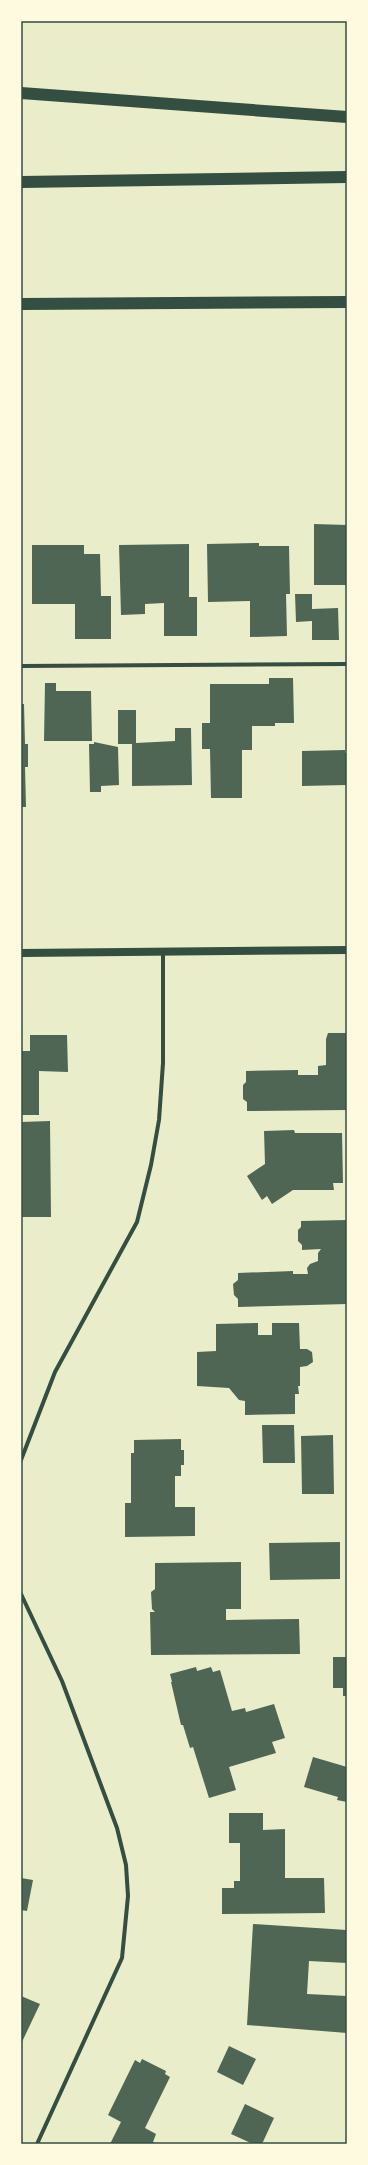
<svg xmlns="http://www.w3.org/2000/svg" width="368" height="2165" font-family="'Noto Sans',sans-serif">
  <rect width="100%" height="100%" fill="#e9edc9"/>
  <path fill="#4f6655" d="M314,524l33,1v60h-33z
    M259,543v3h30l1,48h-4l1,42 -37,1v-36l-42,1 -1,-58z
    M189,544v53h8v39h-33v-33l-19,1v10l-24,1 -2,-70z
    M32,545h52v9h16l1,42h10v43h-36v-35h-43z
    M295,594h17v15l26,-1 1,32h-27v-19l-16,1z
    M269,678h24l1,45h-19v3h-23v24h-10v48h-31l-1,-49h-8v-26h8v-39h59z
    M45,683h11v8h35l1,50h-48z
    M21,704h3l1,40h3v23h-3l1,40h-5z
    M118,710h18v33l39,-2v-13h16l1,57 -60,1v-42h-14z
    M94,742l24,5 1,38 -18,1v6h-11l-1,-48h5z
    M345,750v3h2v32l-45,1v-35z
    M328,1033h19v77l-100,1v-9l-4,-3v-14l3,-3v-11l52,-1v5h20v-9l8,-1v-26z
    M30,1035h37l1,37 -29,-1v44h-18v-64h9z
    M50,1121l1,96h-30v-95z
    M294,1130l1,3h47l1,50h-10l1,7h-41l-21,14 -5,-8 -5,4 -15,-24 18,-12 -1,-33z
    M347,1220v84l-109,3v-8l-4,-4 -1,-11 5,-4v-7l55,-2v3h15l-1,-6 3,-4 8,-3v-8l3,-4 -19,1v-5l-4,-4v-11l3,-3v-6z
    M258,1323v12h14v-12h27l1,26h7l5,3 1,10 -6,4 -7,1v19h-2l1,8h-4v20l-50,1v-14l-6,-1 -10,-12 -32,-2v-34l19,-1v-27z
    M262,1425h32l1,38h-32z
    M333,1435l1,59h-32l-1,-58z
    M181,1439v11h3v15h-3v11h-6v31h20v29l-70,1v-34h6v-50h3v-13z
    M340,1542v37l-70,1 -1,-37z
    M241,1562v47h-15v11l73,-1 1,35 -149,1 -1,-43h5l-3,-3 -1,-17 4,-3v-26z
    M333,1657h14v39h-4v-8h-10z
    M196,1667l1,4 14,-4 2,5 7,-2 12,41 13,-3 1,4 28,-8 11,34 -13,4 4,11 -47,14 7,23 -27,8 -16,-51 -3,1 -7,-23h-2l-10,-43h1l-2,-8z
    M313,1757l34,10v35l-10,-2 1,-3 -34,-10z
    M229,1813h34v17l22,-1v49h39l1,35 -103,1v-26h12v-7h6v-38h-11z
    M21,1878l12,2 -6,31 -6,-1z
    M253,1924l94,6v33l-38,-2 -2,33 40,2v37l-100,-8z
    M21,1996l19,8 -19,40z
    M229,2046l27,13 -13,26 -26,-13z
    M142,2059l24,12 -1,3 5,3 -25,51 11,6 -3,8 4,2h-47l11,-22 -13,-7 27,-55 5,3z
    M245,2104l29,14 -12,26h-9l-22,-10z"/>
  <g fill="none" stroke-linecap="round" stroke-linejoin="round">
    <path stroke="#344e41" stroke-width="4" d="M21,666l326,-2
      M21,1460l34,-88 82,-150 14,-57 8,-45 4,-57v-111
      M21,1594l41,87 55,147 9,37 2,31 -6,62 -85,186"/>
    <path stroke="#344e41" stroke-width="8" d="M21,953l326,-3"/>
    <path stroke="#344e41" stroke-width="12" d="M21,93l326,24
      M21,182l326,-5
      M21,304l326,-2"/>
  </g>
  <rect width="368" height="2165" fill="none" stroke="#fefae0" stroke-width="44"/>
  <rect x="22" y="22" width="324" height="2121" fill="none" stroke="#344e41" stroke-width="1.5"/>
</svg>
